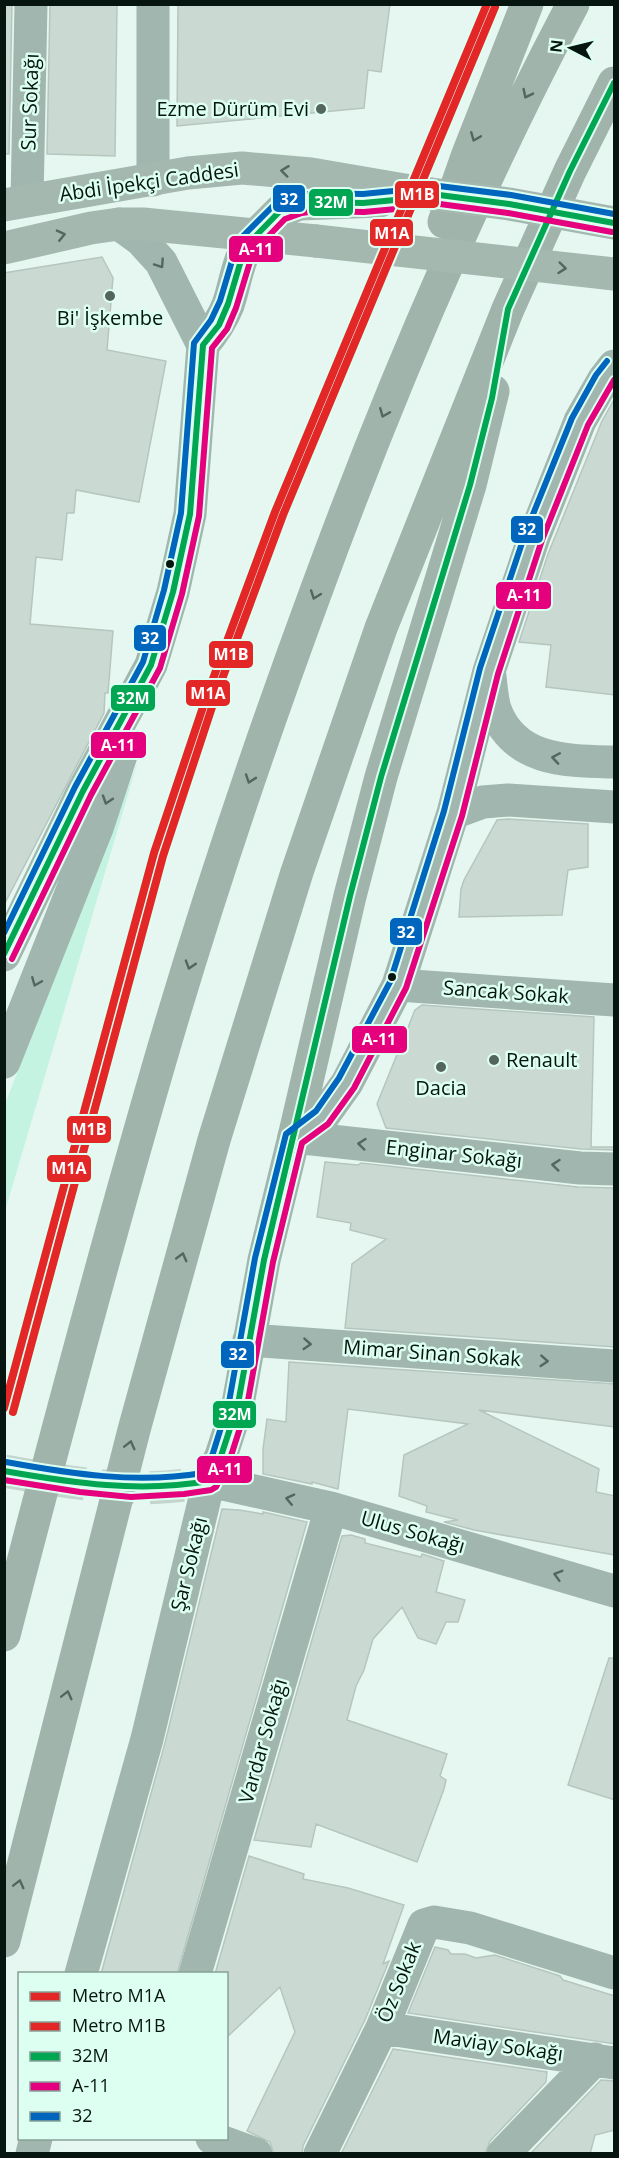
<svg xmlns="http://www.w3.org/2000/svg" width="619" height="2158" font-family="'Open Sans',sans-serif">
  <rect width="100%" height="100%" fill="#e5f7f0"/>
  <path fill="#c4f3e1" d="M137,764l-132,447v-107z"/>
  <path fill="#cadad3" stroke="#b6c6bf" stroke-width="1.5" d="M4,4h8l-3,150h-5z
    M50,4h67l-2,152 -68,-2z
    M178,4h212l-9,68 -13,-2 -4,38 -187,18z
    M102,257l11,21 -6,72 59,11 -27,141 -63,-12 -2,23h-7l-5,47 -26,-3 -6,67 83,7 -5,62h-3l-1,20 -100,192v-632z
    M615,398v297l-69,-8 5,-42 -32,-3 29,-88 54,-133z
    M508,819l80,5v43l-20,3 -6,45 -103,2 2,-28 3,-9 33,-60z
    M422,1005l172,12 -3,130h24v3l-34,-1 -195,-21 -9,-24 38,-94z
    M325,1162l33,3 3,-2 217,24 37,1v159l-270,-19 7,-64 34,-25 -36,-9 1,-7 -34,-6z
    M289,1362l326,22v43l-136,-17 120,59 -3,23 19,4v59l-141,-25 -30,-8 14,-2 -32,-8 1,-6 -28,-10 5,-41 64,-31 -120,-15 -10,80 -26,-7v2l-49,-10v-25l4,-30 19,3z
    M222,1509l17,1 24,4v-2l44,10 -130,452h-76l64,-231z
    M351,1535l14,4v4l56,14 1,-3 22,7 -8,31 29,8 -7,22h-12l-10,22 -18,-6 -16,-31 -29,32 -9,31 -8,16 -9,34 100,34 -7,22 6,4 -2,9 -27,73 -101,-38 -5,23 -57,-7 88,-304z
    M609,1658h6v142l-47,-15z
    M249,1856l55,18 -1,5 45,9 56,17 -21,59 6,-3 -24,59 -62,126 -1,8h-28l-4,-12 -23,-11 48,-99 -15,-45 -54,51v-64h-11z
    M435,1947l13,3 3,4h14l11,4 19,-3 65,21 3,4 52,16v48l-207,-31z
    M393,2049l154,23 -1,10 -56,59 -5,13h-144z
    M601,2080l14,1v49l-20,5 -5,19h-60z"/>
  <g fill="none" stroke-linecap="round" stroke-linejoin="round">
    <path stroke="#c4d5ce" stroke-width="33" stroke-dasharray="33 16" stroke-linecap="butt" d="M4,1471c69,12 136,25 205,10"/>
    <path stroke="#a1b6ae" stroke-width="33" d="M153,180v-176
      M27,200l4,-196
      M119,224l22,16 20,22 42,83
      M203,345c11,-13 19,-25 25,-40 9,-26 9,-49 28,-70
      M490,676c1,10 2,23 5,33 19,53 73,52 119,53
      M453,813l30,-11 25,-2 106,7
      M4,955l79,-164 68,-126 22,-73 17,-78 13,-169
      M398,985l216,15
      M4,1062l93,-234 26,-79
      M294,1137l286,31 34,1
      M249,1340l365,26
      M209,1481l122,27 283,83
      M81,1974l66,-235 62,-258 12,-25 17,-52 26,-144 30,-123 28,-19 25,-35 51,-98 55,-172 36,-142 45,-134 46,-116 24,-42 10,-13
      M195,1974l136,-466
      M382,2028l232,35
      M212,2138l44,16
      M32,2154l4,-16
      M320,2154l62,-126 42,-103 10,-3 36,6 144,45
      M503,2154l92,-95"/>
    <path stroke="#a4b8b0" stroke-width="33" d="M4,205l184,-32 54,-5 69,6 105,18
      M256,235l24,-24 20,-7 80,-3
      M4,248l87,-20 28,-4h24l173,17"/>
    <path stroke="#a1b4ac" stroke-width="33" d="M444,222l24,-68 59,-150
      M294,1137l56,-241 31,-119 89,-292 23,-94
      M4,1635c51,-197 103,-393 160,-588 45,-153 96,-304 151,-453 74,-202 157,-399 258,-590
      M4,1941l130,-511 80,-290 83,-268 84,-244 127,-319 62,-138 44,-88"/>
    <path stroke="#a4b8b0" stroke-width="33" d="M416,192l93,12 105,19
      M316,241l298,33"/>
    <g stroke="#ddfff1" stroke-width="10">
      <path id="bus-1" d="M4,954l79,-163 68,-126 22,-73 17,-78 13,-169 16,-20 9,-21 17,-57 35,-36 20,-7 15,-2 48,1 32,-3 21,-8 93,12 105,19
        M4,1471c69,12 135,22 205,10l12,-25 17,-52 26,-144 86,-364 31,-119 89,-292 22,-87 16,-89 62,-138 44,-88"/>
    </g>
    <g stroke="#ddfff1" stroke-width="10">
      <path id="bus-2" d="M12,959l79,-164 69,-127 22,-74 17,-78 13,-168 15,-19 9,-21 17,-56 32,-33 17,-6 14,-2 48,1 32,-3 21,-8 91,12 104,19
        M4,1480l76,12 51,5 53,-3 27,-4 5,-3 14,-28 17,-53 26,-144 29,-119 26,-19 26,-36 52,-100 56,-172 36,-142 44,-134 46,-115 26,-45"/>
    </g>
    <g stroke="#ddfff1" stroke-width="10">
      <path id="bus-3" d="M4,933l71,-146 68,-125 21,-72 17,-77 13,-170 17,-23 9,-19 18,-60 37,-37 22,-8 17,-3 49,1 30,-3 22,-8 96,12 103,19
        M6,1462c66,12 130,22 197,11l10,-20 16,-51 26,-144 31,-124 30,-23 23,-33 51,-96 54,-171 36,-143 45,-134 47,-116 24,-43 11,-14"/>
    </g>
    <use href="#bus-1" stroke="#00a651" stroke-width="6"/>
    <use href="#bus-2" stroke="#e5007d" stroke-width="6"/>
    <use href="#bus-3" stroke="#0065bd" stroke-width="6"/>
    <g stroke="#ddfff1" stroke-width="12">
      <path id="metro-1" d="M4,1408l150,-555 53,-158 68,-183 212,-508"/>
    </g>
    <g stroke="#ddfff1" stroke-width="12">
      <path id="metro-2" d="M13,1412l150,-556 52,-158 68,-183 212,-508"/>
    </g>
    <use href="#metro-1" stroke="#e32726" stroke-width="8"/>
    <use href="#metro-2" stroke="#e32726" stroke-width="8"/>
  </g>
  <defs><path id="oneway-chevron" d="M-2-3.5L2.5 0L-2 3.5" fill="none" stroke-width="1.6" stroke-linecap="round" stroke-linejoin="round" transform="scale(1.5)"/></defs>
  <g stroke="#54645e">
    <use href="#oneway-chevron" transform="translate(527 94) rotate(116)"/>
    <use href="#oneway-chevron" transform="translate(475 137) rotate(112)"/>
    <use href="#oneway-chevron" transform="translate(384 413) rotate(112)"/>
    <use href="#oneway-chevron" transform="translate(315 595) rotate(110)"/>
    <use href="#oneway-chevron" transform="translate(250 779) rotate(109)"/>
    <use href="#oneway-chevron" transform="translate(190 965) rotate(107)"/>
    <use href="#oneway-chevron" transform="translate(182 1257) rotate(-75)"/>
    <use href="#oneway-chevron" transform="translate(130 1445) rotate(-76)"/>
    <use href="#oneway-chevron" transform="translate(67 1695) rotate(-76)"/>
    <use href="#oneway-chevron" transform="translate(19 1884) rotate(-76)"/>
  </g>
  <g stroke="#556660">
    <use href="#oneway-chevron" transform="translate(285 171) rotate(-173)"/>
    <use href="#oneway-chevron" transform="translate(61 235) rotate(-13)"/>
    <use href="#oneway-chevron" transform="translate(562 268) rotate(6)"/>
  </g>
  <g stroke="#54665f">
    <use href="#oneway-chevron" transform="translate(160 264) rotate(56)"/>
    <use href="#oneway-chevron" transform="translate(556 758) rotate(-171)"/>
    <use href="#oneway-chevron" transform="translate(107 800) rotate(108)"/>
    <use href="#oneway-chevron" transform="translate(36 982) rotate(112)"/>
    <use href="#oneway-chevron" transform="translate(362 1144) rotate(-174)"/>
    <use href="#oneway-chevron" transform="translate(556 1165) rotate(-174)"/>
    <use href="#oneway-chevron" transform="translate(307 1344) rotate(4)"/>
    <use href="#oneway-chevron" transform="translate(544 1361) rotate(4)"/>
    <use href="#oneway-chevron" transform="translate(290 1499) rotate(-167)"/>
    <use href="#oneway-chevron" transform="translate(558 1575) rotate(-164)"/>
  </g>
  <g fill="#54645e" stroke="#ddfff1" stroke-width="2">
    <circle cx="321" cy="109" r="6"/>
    <circle cx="110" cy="296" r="6"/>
    <circle cx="494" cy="1060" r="6"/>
    <circle cx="441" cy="1067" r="6"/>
  </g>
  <g fill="#061510" stroke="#ddfff1" stroke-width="2">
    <circle cx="170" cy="564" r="5"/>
    <circle cx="392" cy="977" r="5"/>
  </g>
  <g text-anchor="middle" stroke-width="5" stroke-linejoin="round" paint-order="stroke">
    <g font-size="20" fill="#061510" stroke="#ddfff1">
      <text transform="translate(30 102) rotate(-88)" y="7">Sur Sokağı</text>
      <text transform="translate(149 182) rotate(-8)" y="7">Abdi İpekçi Caddesi</text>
      <text transform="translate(506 992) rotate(4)" y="7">Sancak Sokak</text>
      <text transform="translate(454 1154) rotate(6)" y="7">Enginar Sokağı</text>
      <text transform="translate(432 1353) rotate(4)" y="7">Mimar Sinan Sokak</text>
      <text transform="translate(413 1532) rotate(16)" y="7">Ulus Sokağı</text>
      <text transform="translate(189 1564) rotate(-76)" y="7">Şar Sokağı</text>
      <text transform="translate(263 1741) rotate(-74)" y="7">Vardar Sokağı</text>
      <text transform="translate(399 1982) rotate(-68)" y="7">Öz Sokak</text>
      <text transform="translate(498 2045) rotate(8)" y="7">Maviay Sokağı</text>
    </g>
    <g font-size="20" fill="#061510" stroke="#ddfff1">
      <text x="309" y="116" text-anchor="end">Ezme Dürüm Evi</text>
      <text x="110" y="325">Bi' İşkembe</text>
      <text x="506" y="1067" text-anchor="start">Renault</text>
      <text x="441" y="1095">Dacia</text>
    </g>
  </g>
  <g stroke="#ddfff1" stroke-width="2">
    <rect x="394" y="180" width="46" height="29" rx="6" fill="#e32726"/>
    <rect x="272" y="184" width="34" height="29" rx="6" fill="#0065bd"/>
    <rect x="308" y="188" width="46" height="29" rx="6" fill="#00a651"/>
    <rect x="369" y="218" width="45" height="29" rx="6" fill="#e32726"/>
    <rect x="228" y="235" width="56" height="28" rx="6" fill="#e5007d"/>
    <rect x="510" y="515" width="34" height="29" rx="6" fill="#0065bd"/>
    <rect x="495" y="581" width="57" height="29" rx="6" fill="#e5007d"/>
    <rect x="133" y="624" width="34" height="28" rx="6" fill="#0065bd"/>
    <rect x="208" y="640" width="46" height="29" rx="6" fill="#e32726"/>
    <rect x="185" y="679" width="46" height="28" rx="6" fill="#e32726"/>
    <rect x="110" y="684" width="46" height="28" rx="6" fill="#00a651"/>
    <rect x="90" y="731" width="57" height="28" rx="6" fill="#e5007d"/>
    <rect x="389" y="917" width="34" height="29" rx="6" fill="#0065bd"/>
    <rect x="351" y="1025" width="57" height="29" rx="6" fill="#e5007d"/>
    <rect x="66" y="1115" width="46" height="29" rx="6" fill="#e32726"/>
    <rect x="46" y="1154" width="46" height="29" rx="6" fill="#e32726"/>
    <rect x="220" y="1340" width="35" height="29" rx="6" fill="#0065bd"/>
    <rect x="212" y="1400" width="45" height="29" rx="6" fill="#00a651"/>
    <rect x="196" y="1455" width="57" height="29" rx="6" fill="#e5007d"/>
  </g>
  <g font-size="16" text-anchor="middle" font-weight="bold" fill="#fff">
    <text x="417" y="200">M1B</text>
    <text x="289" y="205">32</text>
    <text x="331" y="208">32M</text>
    <text x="392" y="239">M1A</text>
    <text x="256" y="255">A-11</text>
    <text x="527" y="535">32</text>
    <text x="524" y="601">A-11</text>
    <text x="150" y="644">32</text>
    <text x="231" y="660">M1B</text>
    <text x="208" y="699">M1A</text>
    <text x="133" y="704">32M</text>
    <text x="118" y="751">A-11</text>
    <text x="406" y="938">32</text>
    <text x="379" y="1045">A-11</text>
    <text x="89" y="1135">M1B</text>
    <text x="69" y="1174">M1A</text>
    <text x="238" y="1360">32</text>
    <text x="235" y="1420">32M</text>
    <text x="225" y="1475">A-11</text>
  </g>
  <rect width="619" height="2158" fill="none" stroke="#061510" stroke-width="12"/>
  <rect x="18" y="1972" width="210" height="168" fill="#ddfff1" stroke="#87a197" stroke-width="1.5"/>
  <rect x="30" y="1992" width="30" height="9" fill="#e32726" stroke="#87a197" stroke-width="1.5"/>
  <text x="72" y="2002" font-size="18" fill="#061510">Metro M1A</text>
  <rect x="30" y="2022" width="30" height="9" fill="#e32726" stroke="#87a197" stroke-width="1.5"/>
  <text x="72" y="2032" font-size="18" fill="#061510">Metro M1B</text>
  <rect x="30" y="2052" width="30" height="9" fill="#00a651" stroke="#87a197" stroke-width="1.5"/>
  <text x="72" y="2062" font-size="18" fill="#061510">32M</text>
  <rect x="30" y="2082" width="30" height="9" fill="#e5007d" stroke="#87a197" stroke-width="1.5"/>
  <text x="72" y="2092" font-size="18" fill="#061510">A-11</text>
  <rect x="30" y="2112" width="30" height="9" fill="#0065bd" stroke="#87a197" stroke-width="1.5"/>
  <text x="72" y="2122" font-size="18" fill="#061510">32</text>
  <g transform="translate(571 48) rotate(277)" stroke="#ddfff1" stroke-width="4.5" paint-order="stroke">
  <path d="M0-4.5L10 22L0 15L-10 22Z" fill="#061510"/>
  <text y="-9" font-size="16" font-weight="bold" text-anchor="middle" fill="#061510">N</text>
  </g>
</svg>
